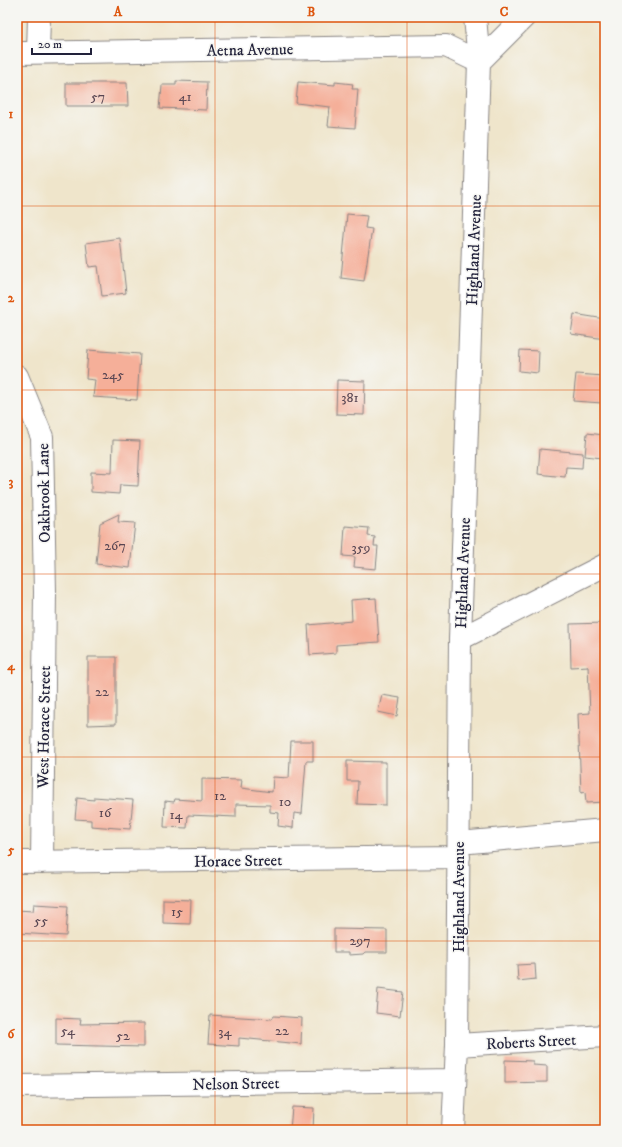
<svg xmlns="http://www.w3.org/2000/svg" width="622" height="1147" font-family="'IM FELL DW Pica',serif">
  <rect width="100%" height="100%" fill="#f6f6f2"/>
  <filter id="ink" filterUnits="userSpaceOnUse"><feTurbulence type="fractalNoise" baseFrequency=".025" numOctaves="2"/><feDisplacementMap in="SourceGraphic" scale="8" xChannelSelector="R" yChannelSelector="G"/><feConvolveMatrix kernelMatrix="1 2 1 2 8 2 1 2 1" color-interpolation-filters="sRGB"/></filter>
  <filter id="wash" filterUnits="userSpaceOnUse"><feTurbulence type="fractalNoise" baseFrequency=".012" numOctaves="4" result="noise"/><feDisplacementMap in="SourceGraphic" scale="16" xChannelSelector="R" yChannelSelector="G"/><feGaussianBlur stdDeviation="0.9" result="paint"/><feColorMatrix in="noise" values="0 0 0 0 0 0 0 0 0 0 0 0 0 0 0 0 0 1.4 0 .05"/><feComposite in="paint" operator="in"/></filter>
  <g filter="url(#wash)">
    <rect width="100%" height="100%" fill="#efe5cb"/>
    <g id="blocks">
      <path fill="#f5af99" d="M176,81l31,1 -1,28 -46,-2 2,-23h14z
        M298,82l37,3v-3l18,2 -1,5h6l-3,39 -27,-2 2,-19 -34,-4z
        M66,83h61l1,23h-62z
        M347,214l20,2 -2,12 7,1 -8,52 -23,-3z
        M120,238l6,55 -24,3 -4,-30 -9,1 -3,-24z
        M574,314l31,5v20l-34,-5z
        M88,350l52,4 -3,46 -44,-3 2,-17 -9,-1z
        M520,350l19,1 -1,22 -19,-2z
        M576,374l28,2 -2,27 -29,-2z
        M337,380l28,1 -1,34 -28,-1z
        M587,433l17,2 -2,23 -17,-2z
        M113,440l27,1 -2,45 -18,-1 -1,9 -28,-2v-20l21,1z
        M540,449l43,4 -1,15 -16,-1 -1,10 -27,-3z
        M119,514l-1,8 17,1 -5,45 -34,-4 4,-41z
        M345,526l24,2 -1,8 7,1 -1,9h4l-2,23 -22,-2 1,-10 -12,-1z
        M376,598l3,44 -43,3v8l-26,2 -2,-30 44,-4 -1,-21z
        M605,623v179l-19,1 -1,-11 -4,1 -3,-79 12,-1 -2,-47 -17,1 -1,-43z
        M88,657h28v67l-28,1z
        M382,695l18,3 -3,18 -19,-4z
        M291,741h22v20h-7l-4,53 -8,-1 -1,15 -15,-2 1,-13 -9,-1v-7l-34,-1v13l-48,-2 -1,13 -23,-1 1,-26 9,1 1,-3 27,2v-22l40,1 -1,8 31,4 1,-15 16,1z
        M347,761l39,1v43l-29,-1 1,-23h-11z
        M94,797l39,3 -3,29 -39,-3v-6l-16,-1 2,-21 17,2z
        M163,899l28,1 -1,24 -27,-1z
        M34,904l34,2 -2,30 -49,-3v-23l16,1z
        M334,929l53,1v22h-22l-2,2 -14,1v-3h-15z
        M535,964l1,15 -18,2 -1,-16z
        M378,989l25,3 -3,24 -24,-3z
        M210,1015l62,4 2,-3 28,2 -1,26 -62,-6v8l-31,-2z
        M56,1018l25,1 -1,5 64,-1v24l-88,-2z
        M505,1060l28,1v4l14,1v16l-42,1z
        M292,1107l22,1 -1,22h-23z"/>
    </g>
  </g>
  <g filter="url(#ink)">
    <use href="#blocks" fill-opacity="0" stroke="#888483" stroke-width="1"/>
    <g fill="none" stroke-linecap="round" stroke-linejoin="round">
      <g stroke="#888483" stroke-width="24">
        <path id="minor" d="M38,52l1,-35
          M17,53l429,-7 33,16
          M479,62l45,-45
          M17,376l25,61 3,155 -3,270
          M460,639l145,-74
          M459,843l146,-13
          M17,862l442,-5
          M457,1045l148,-9
          M17,1086l438,-6
          M453,1130l4,-85 3,-406 19,-577 -4,-45"/>
      </g>
      <use href="#minor" stroke="#fff" stroke-width="22"/>
    </g>
  </g>
  <path fill="none" stroke="#de560e" stroke-width="1" stroke-opacity="0.55" d="M215,17v1113M407,17v1113M17,206h588M17,390h588M17,574h588M17,757h588M17,941h588"/>
  <g text-anchor="middle" stroke-width="3" stroke-linejoin="round" paint-order="stroke">
    <g font-size="14" fill="#574552">
      <text x="98" y="101">57</text>
      <text x="185" y="101">41</text>
      <text x="113" y="379">245</text>
      <text x="350" y="402">381</text>
      <text x="115" y="550">267</text>
      <text x="361" y="552">359</text>
      <text x="102" y="696">22</text>
      <text x="220" y="800">12</text>
      <text x="285" y="806">10</text>
      <text x="105" y="817">16</text>
      <text x="176" y="819">14</text>
      <text x="177" y="916">15</text>
      <text x="41" y="925">55</text>
      <text x="360" y="945">297</text>
      <text x="68" y="1035">54</text>
      <text x="282" y="1035">22</text>
      <text x="225" y="1036">34</text>
      <text x="123" y="1040">52</text>
    </g>
    <g font-size="16" fill="#22223b" stroke="#f6f6f2">
      <text transform="translate(250 49) rotate(-1)" y="6">Aetna Avenue</text>
      <text transform="translate(473 250) rotate(-88)" y="6">Highland Avenue</text>
      <text transform="translate(43 493) rotate(-91)" y="6">Oakbrook Lane</text>
      <text transform="translate(462 573) rotate(-88)" y="6">Highland Avenue</text>
      <text transform="translate(43 727) rotate(-89)" y="6">West Horace Street</text>
      <text transform="translate(238 860) rotate(-1)" y="6">Horace Street</text>
      <text transform="translate(458 897) rotate(-90)" y="6">Highland Avenue</text>
      <text transform="translate(531 1041) rotate(-3)" y="6">Roberts Street</text>
      <text transform="translate(236 1083) rotate(-1)" y="6">Nelson Street</text>
    </g>
  </g>
  <rect width="622" height="1147" fill="none" stroke="#f6f6f2" stroke-width="44"/>
  <path d="M32 48v6h59v-6" fill="none" stroke="#22223b" stroke-width="2"/>
  <text x="38" y="48" font-size="12" fill="#22223b" stroke="#f6f6f2" stroke-width="3" paint-order="stroke">20 m</text>
  <rect x="22" y="22" width="578" height="1103" fill="none" stroke="#de560e" stroke-width="1.5"/>
  <g font-size="13" text-anchor="middle" font-weight="bold" fill="#de560e">
    <text x="118" y="16">A</text>
    <text x="311" y="16">B</text>
    <text x="504" y="16">C</text>
    <text x="11" y="118">1</text>
    <text x="11" y="302">2</text>
    <text x="11" y="486">3</text>
    <text x="11" y="670">4</text>
    <text x="11" y="854">5</text>
    <text x="11" y="1038">6</text>
  </g>
</svg>
